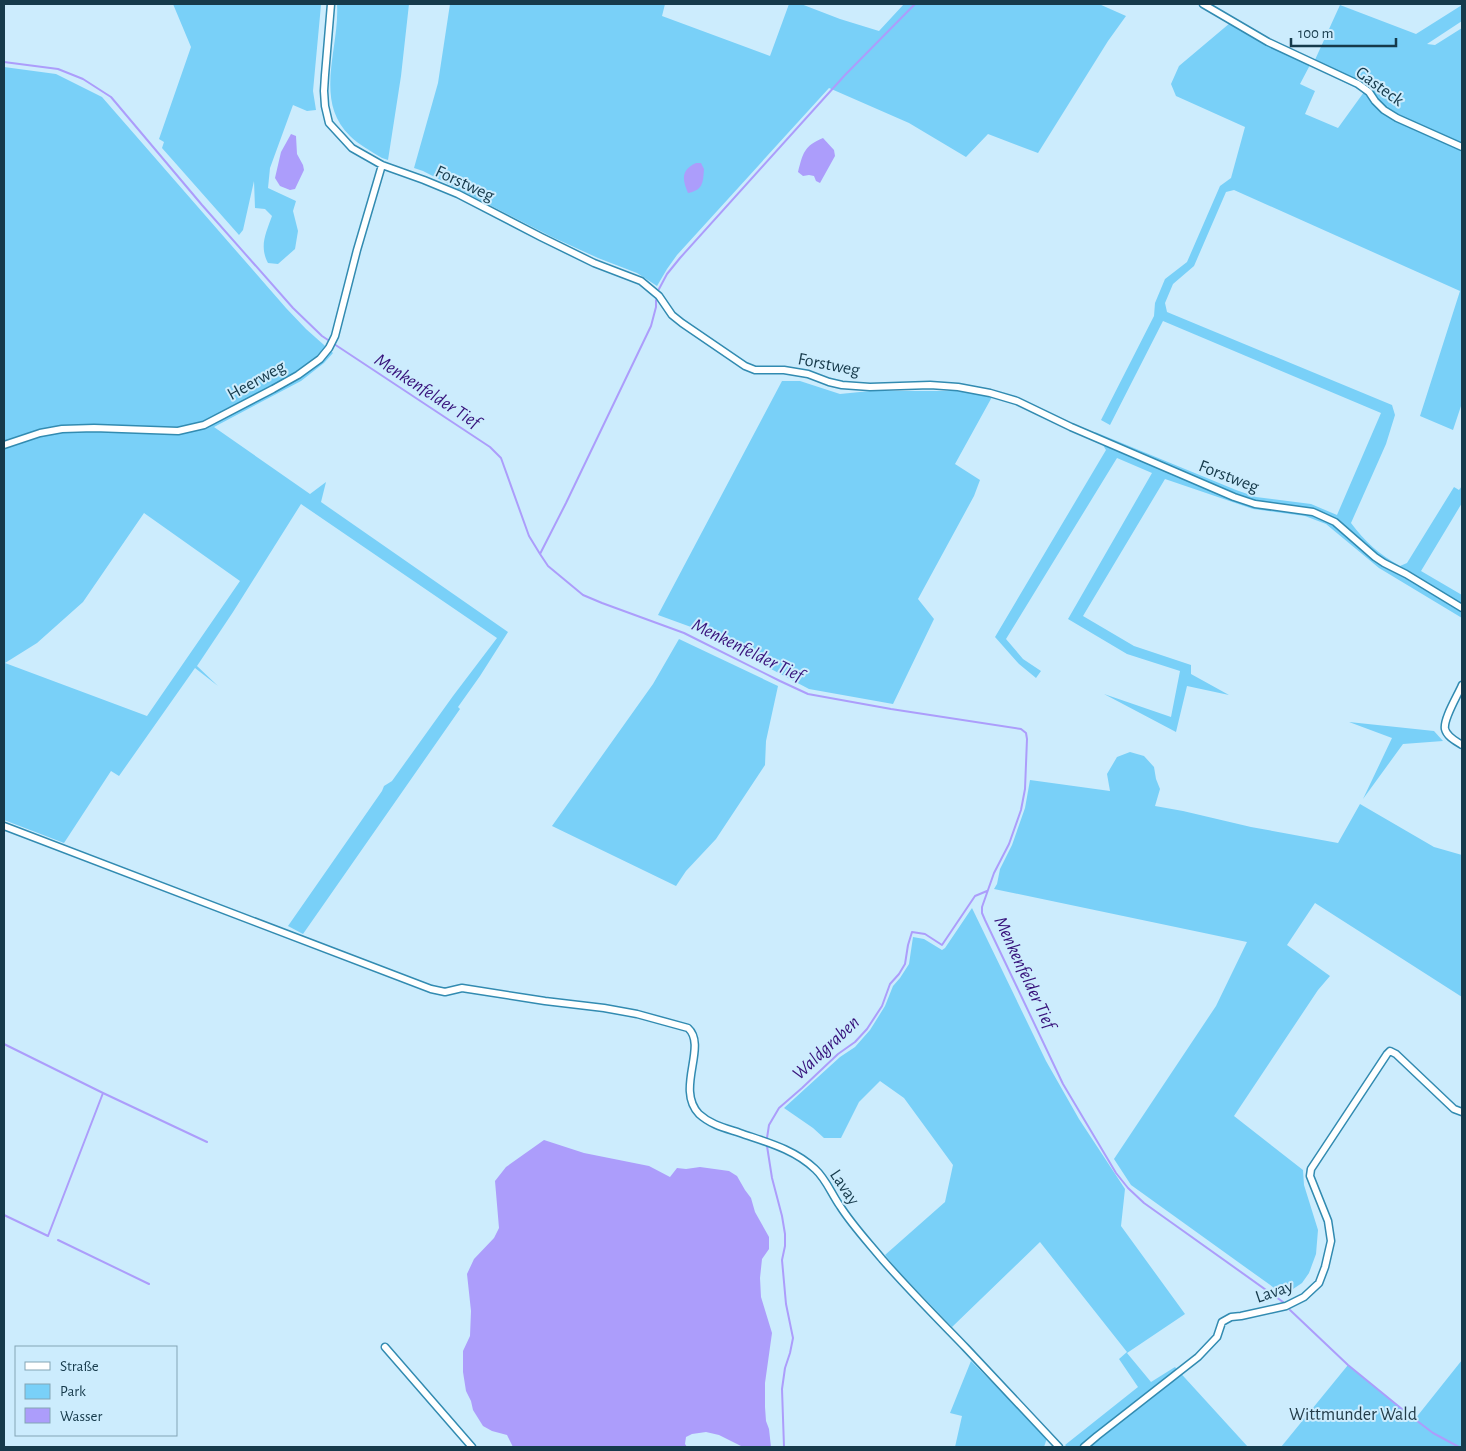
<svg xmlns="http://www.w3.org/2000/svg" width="1466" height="1451" font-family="'Alegreya Sans',sans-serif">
  <rect width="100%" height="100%" fill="#ccecfd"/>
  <path fill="#79d0f8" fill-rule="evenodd" d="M173,4h146l2,1 -8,86 3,19 -9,1 -14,-6 -23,63 -2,20 28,13 -3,10 5,20 -3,18 -17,15 -10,-1c-9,-17 -2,-30 4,-47l-7,-7 -10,-1 -1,-27 -11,49 -4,5 -77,-87 2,-6 -5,-3 32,-92z
    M337,4h72l-8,72 -13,84 -6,-2c-11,-7 -23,-13 -32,-22 -37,-36 -10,-88 -13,-132z
    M450,4h215l-3,12 108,40 19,-52h12l39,15 39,12 25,-27h195l27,12 -18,25 -70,112 -50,-19 -22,23 -57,-34 -80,-35 -152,167 -10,14 -10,17 -20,-13 -39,-15 -46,-21 -129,-66 -9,-3 24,-85z
    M1340,5l76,29 46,-29v16l-35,23 8,1 27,-17v375l-9,27 -33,-14 40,-125 -226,-101 -8,2 -32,74 -21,18 -8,19 2,9 225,93 3,10 -9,29 -35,79c14,19 28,31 49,43l7,-3 47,-76 5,3 3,-4v17l-41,68 41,24v23l-83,-50 -53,-44 -21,-8 -52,-7 -88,-30 -82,137 51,30 57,19v9l38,21 -42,-9 -11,46 -72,-38 67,23 9,-46 -53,-17 -59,-35 84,-146 -35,-15 -111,181 17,20 18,12 -5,7 -17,-14 -24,-27 111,-187 -11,-18 141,58 20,7 55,7 26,11 44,-102 -218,-92 -53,104 -9,-5 53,-104 1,-13 10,-24 22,-17 33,-76 11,-8 14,-51 -69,-31 -5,-12 8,-18 51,-43 36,22 44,19 4,-2zM1310,65l54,27 -26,36 -33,-14 10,-23 -15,-7z
    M4,67l52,7 46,23 184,211 20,21 27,24 -9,10 -23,18 -87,46 96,67 16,-12 -5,20 187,130 -28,44 -22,31 2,2 -157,225 -15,-8 94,-135 2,-5 8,-5 61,-85 44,-58 -196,-134 -68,108 -36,54 21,20 -23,-18 -76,108 -8,-5 -47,72 -60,-23zM144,513l96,68 -93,135 -142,-53 32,-20 46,-41z
    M782,381h18l40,13 30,-3h87l35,6 -37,67 25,16 -6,16 -56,103 16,20 -41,85 -84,-15 -118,-62 -33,-12z
    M679,639l99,47 -12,55 -1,24 -49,74 -30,32 -10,15 -124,-60 101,-142z
    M1349,722l85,9 9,10 -40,3 -40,55 29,-61z
    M1130,752l14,4 10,11 2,12 4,10 -5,17 28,5 68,16 87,16 22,-39 74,43 28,8v142l-147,-94 -28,42 43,31 -12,14 -84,126 69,54 1,15 14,45 -2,24 -7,19 -7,10 -18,12 -153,-110 -17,-26 102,-153 31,-64 -253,-53 3,-5 3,-15 12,-24 13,-37 5,-28 80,11 -3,-17 10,-17z
    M972,908l74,153 33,58 46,70 -4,37 64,88 -58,39 24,29 24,-15 73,80h-181l-2,-2 73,-58 -19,-28 8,-7 -87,-110 -88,85 -53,-55 -14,-17 60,-53 8,-37 -49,-67 -24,-17 -21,21 -18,36h-17l-11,-10 -29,-20 56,-51 15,-10 15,-17 15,-24 8,-20 7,-8 9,-14 4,-27 11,2 18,11 3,-2z
    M1462,1360v87h-181l67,-82 67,54z
    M971,1361l76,77 -3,9h-89l7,-31 -12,-3z"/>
  <path fill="#ac9dfb" d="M291,134l5,2 1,18 6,11 1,5 -9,19 -5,1 -10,-4 -5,-8 6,-26z
    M823,138l11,12 1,6 -15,27 -4,-2 -2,-5 -5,-1 -6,1 -5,-4c5,-19 6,-26 25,-34z
    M696,163h5l3,6c-1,14 -1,21 -16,24 -6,-14 -7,-23 8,-30z
    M544,1140l40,13 65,13 21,11 7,-9 9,1 14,-2 29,4 8,5 8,14 6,8 4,14 14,25v12l-7,10 -2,19 1,19 11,36 -7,50v24l1,14 3,8 2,18h-28l-24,-12 -13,-3 -14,2 -6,3 -1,7 2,3h-174l-6,-12 -15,-4 -9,-5 -10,-16 -2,-9 -5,-10 -3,-19v-21l7,-15 1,-25 -4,-37 7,-15 20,-21 5,-10 -4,-47 11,-14z"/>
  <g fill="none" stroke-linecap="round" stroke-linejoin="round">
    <path stroke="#ac9dfb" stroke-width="2" d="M4,62l54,7 25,10 28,18 91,108 91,103 29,28 168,111 11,11 28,78 11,18 8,12 35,29 19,8 82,30 96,48 28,13 83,15 130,20 5,4 1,6 -2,50 -4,21 -12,34 -15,29 -12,34v6l3,7 78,164 53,89 12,15 16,15 139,99
      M659,289l8,-15 13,-16 165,-183 70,-71
      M540,554l26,-51 85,-177 5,-19v-7
      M4,1044l99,49 104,49
      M767,1138l2,-13 10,-17 23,-20 36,-34 17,-12 12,-13 15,-23 8,-22 9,-10 6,-10 3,-19 4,-13 13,2 17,11 33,-49 12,-5
      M767,1146l5,32 10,38 3,18v12l-3,14 4,44 7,34 -3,15 -5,15 -3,21 2,58
      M4,1215l44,21 55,-143
      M58,1240l91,44
      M1290,1310l58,55 60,49 25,19 26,14"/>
    <g stroke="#328bb1" stroke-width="9">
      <path id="minor" d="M331,4l-6,71 -1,16 1,15 4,17 23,25 30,17 42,15 34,14 83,43 53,26 47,18 18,15 13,19 10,8 63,43 10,4h29l24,4 21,8 13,3 28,2 60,-2 28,2 32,6 27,8 54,26 163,70 21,7 58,8 22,10 40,35 9,6 22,11 56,34
        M1203,4l65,38 90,42 11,8 6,9 9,9 13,8 65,29
        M4,445l36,-12 22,-4 32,-1 84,3 26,-6 69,-36 25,-14 22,-16 9,-11 6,-12 22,-86 25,-85
        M1462,685c-4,10 -19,34 -17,44 2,8 11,12 17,16
        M4,826l427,163 14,3 17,-4 83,13 59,7 33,6 51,14c20,18 -13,61 11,86 12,11 26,14 41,19 26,9 54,16 75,36 11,10 16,24 25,37 12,19 28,36 42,53 27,31 56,60 84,89 31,33 62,66 93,99
        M385,1347l87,100
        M1084,1447l13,-11 101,-79 19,-20 5,-15 9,-5 10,-1 45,-10 18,-9 15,-14 6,-16 6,-26 -3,-20 -18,-45 1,-7 76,-115 3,-3 6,3 58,55 8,3"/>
    </g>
    <use href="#minor" stroke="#fff" stroke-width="6"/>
  </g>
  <g text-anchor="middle" stroke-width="4" stroke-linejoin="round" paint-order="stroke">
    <g font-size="18" fill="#163a4b" stroke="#ccecfd">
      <text transform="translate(1380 86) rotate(36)" y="6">Gasteck</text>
      <text transform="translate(465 183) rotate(25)" y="6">Forstweg</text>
      <text transform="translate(829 364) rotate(11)" y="6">Forstweg</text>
      <text transform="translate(256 380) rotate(-29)" y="6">Heerweg</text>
      <text transform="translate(1229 476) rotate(21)" y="6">Forstweg</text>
      <text transform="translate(845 1187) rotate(56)" y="6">Lavay</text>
      <text transform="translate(1274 1291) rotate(-19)" y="6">Lavay</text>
    </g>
    <g font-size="18" fill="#233d4a" stroke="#ccecfd">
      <text x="1353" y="1420">Wittmunder Wald</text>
    </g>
    <g font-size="19" font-style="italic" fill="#37127b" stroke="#ccecfd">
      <text transform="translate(428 390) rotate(33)" y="7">Menkenfelder Tief</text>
      <text transform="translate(748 649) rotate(26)" y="7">Menkenfelder Tief</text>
      <text transform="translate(1026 972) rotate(65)" y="7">Menkenfelder Tief</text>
      <text transform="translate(825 1047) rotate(-43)" y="7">Waldgraben</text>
    </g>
  </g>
  <rect width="1466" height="1451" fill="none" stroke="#163a4b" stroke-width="10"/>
  <rect x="15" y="1346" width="162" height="90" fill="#ccecfd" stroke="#83a5b6"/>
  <rect x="25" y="1362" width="25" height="8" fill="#ffffff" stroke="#83a5b6"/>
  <text x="60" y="1371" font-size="15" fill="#163a4b">Straße</text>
  <rect x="25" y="1384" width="25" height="15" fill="#79d0f8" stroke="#83a5b6"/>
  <text x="60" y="1396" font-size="15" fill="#163a4b">Park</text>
  <rect x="25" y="1408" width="25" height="15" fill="#ac9dfb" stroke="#83a5b6"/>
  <text x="60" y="1421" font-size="15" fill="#163a4b">Wasser</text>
  <path d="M1291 38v8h105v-8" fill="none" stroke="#163a4b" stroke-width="2.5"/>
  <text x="1298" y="38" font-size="15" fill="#163a4b" stroke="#ccecfd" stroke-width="4" paint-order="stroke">100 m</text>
</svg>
